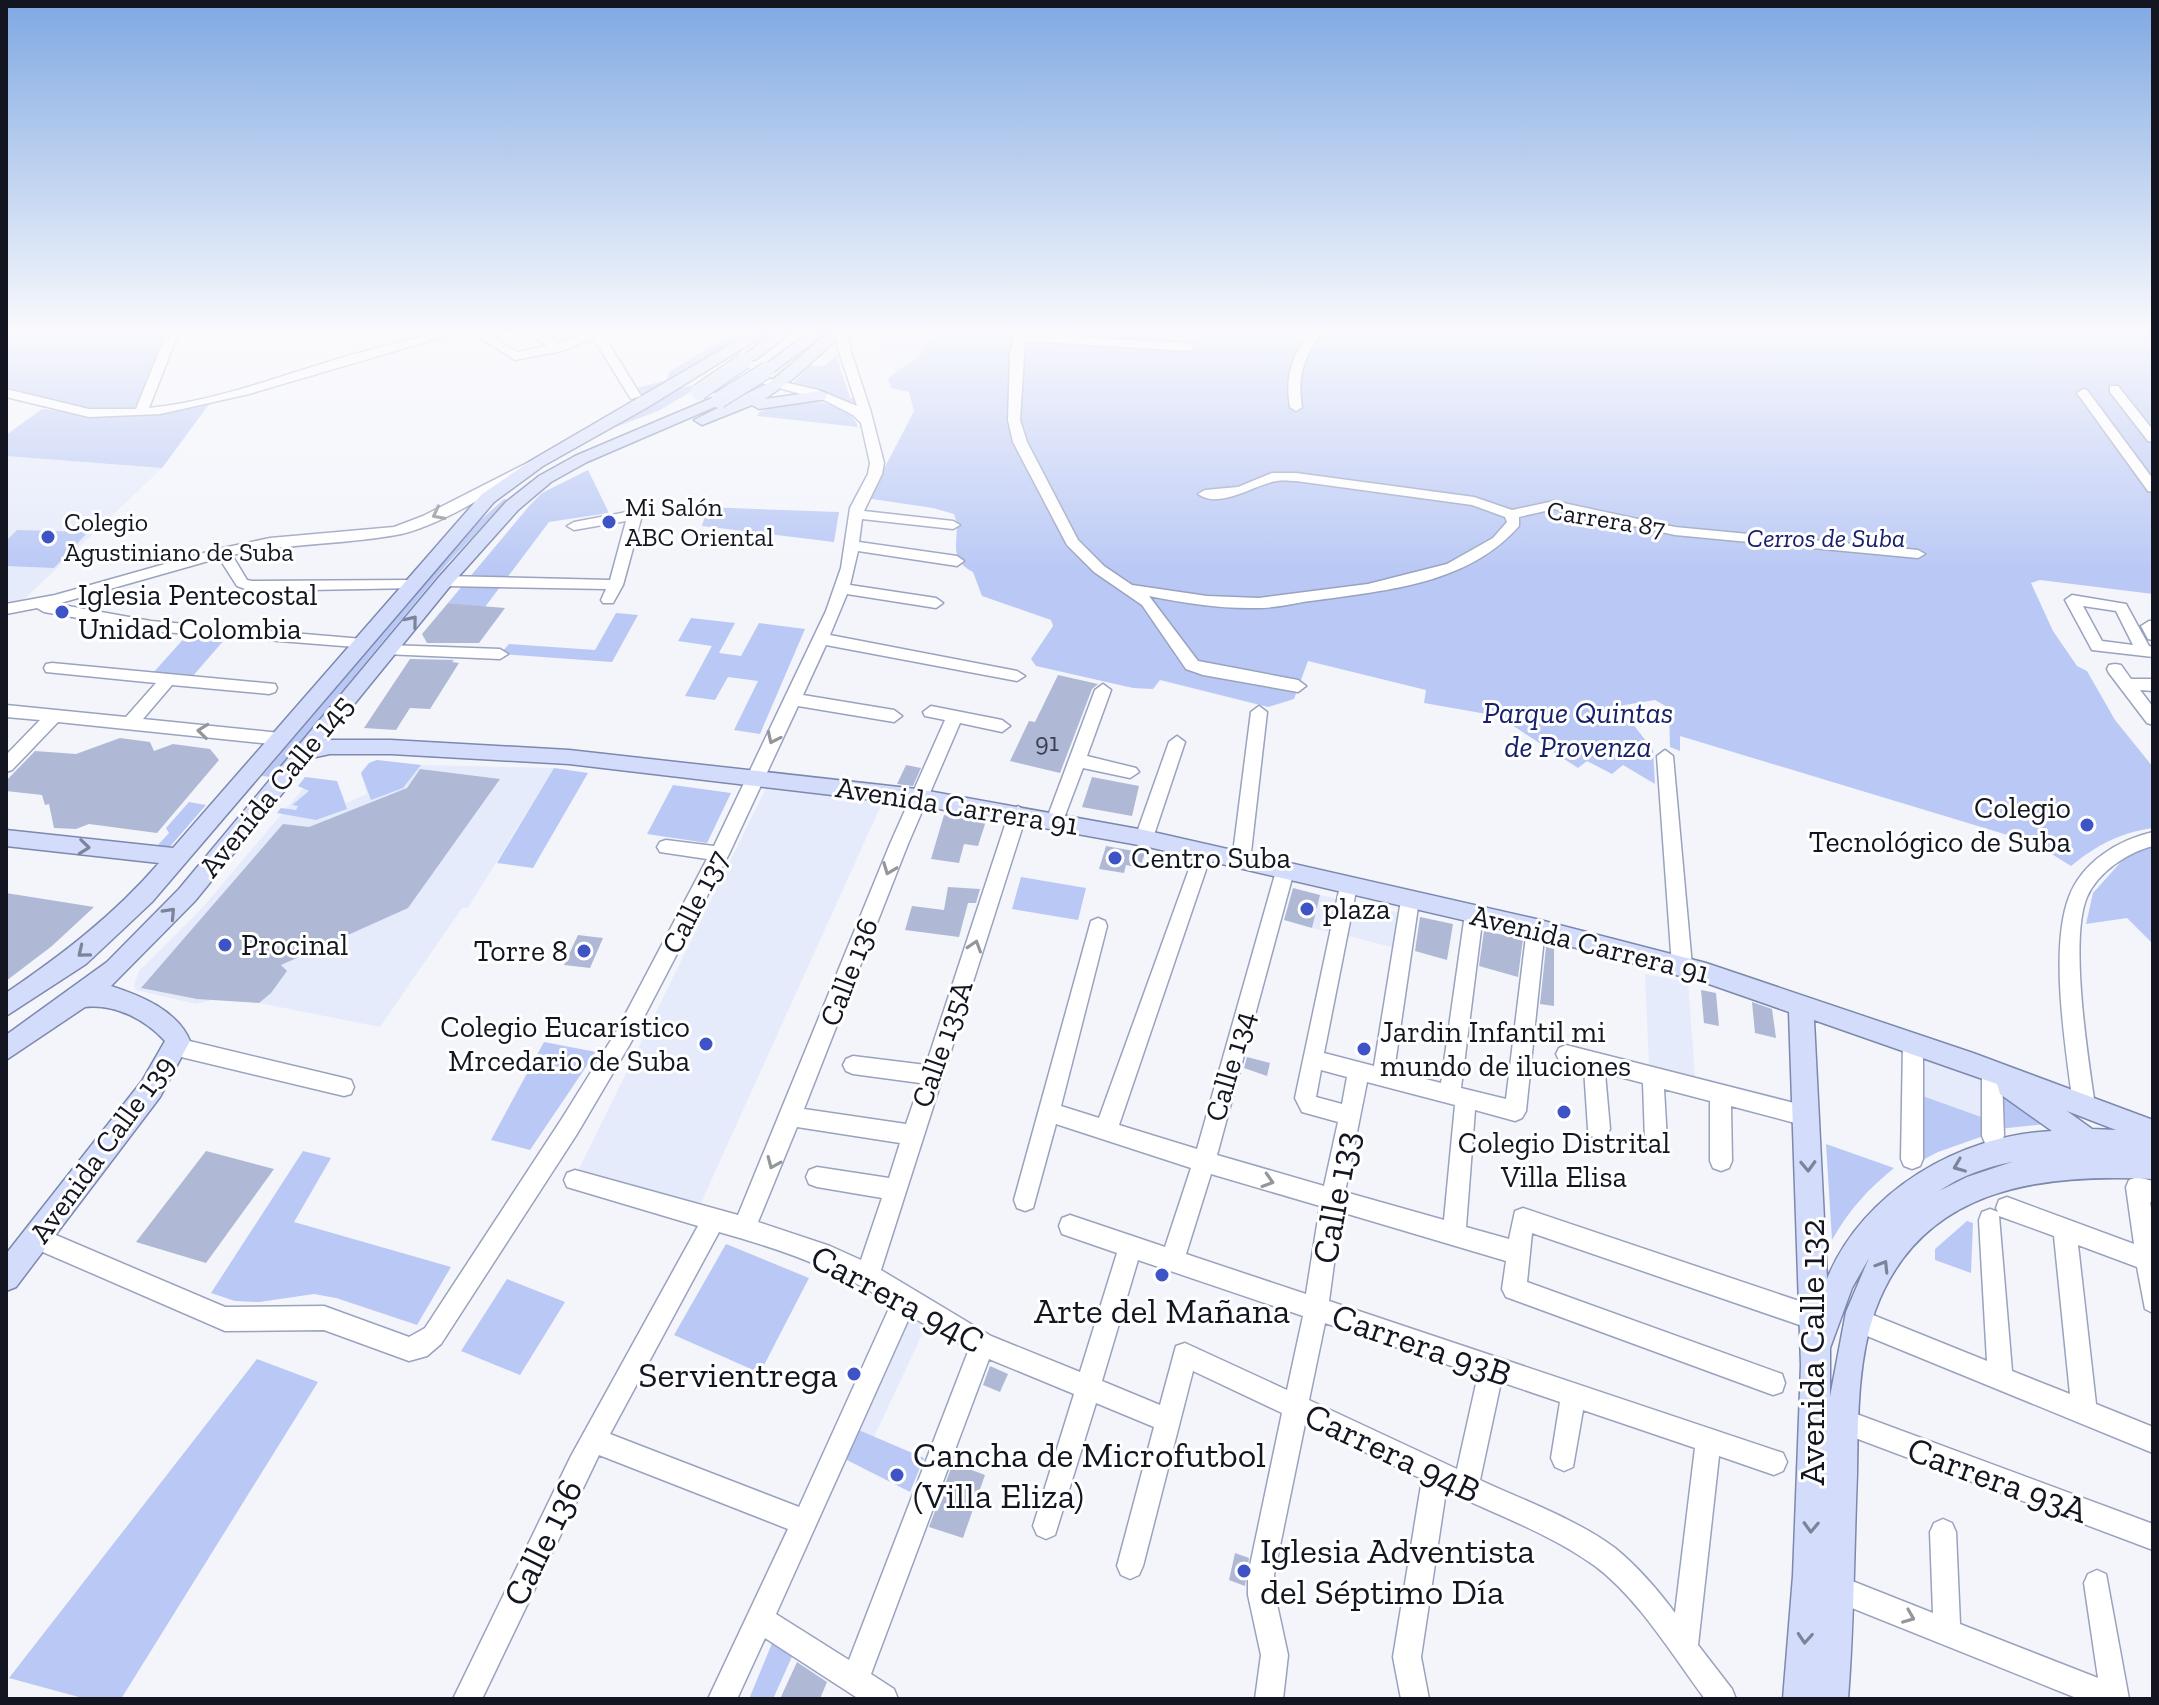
<svg xmlns="http://www.w3.org/2000/svg" width="2159" height="1705" font-family="'Zilla Slab',serif">
  <rect width="100%" height="100%" fill="#f3f5fb"/>
  <path fill="#e5ebfa" d="M873,334h59l-13,22 -24,16z
    M6,456l156,12 -145,138h-11z
    M377,760l44,5 133,3 -86,140h-6l-82,119 -121,-24 -39,-5 -24,6 -60,-14 -2,-5 5,-14 64,-64 109,-129 25,3 9,22 21,-9 -6,-21 8,-10z
    M766,788l117,13 -182,402 -123,-32z
    M1320,895l22,5 -9,33 -21,-5z
    M1352,902l49,11 -6,35 -50,-13z
    M1645,974l43,8 7,95 -46,-12z
    M1919,1052l68,25v42l-70,-25z
    M910,1314l18,8 -54,115 -20,-9z"/>
  <path fill="#b9c8f5" d="M6,334h158l-29,75c-55,2 -78,-9 -129,-22z
    M732,334h17l-106,62 -6,-8 30,-8 2,-8z
    M932,334h1221v260l-113,-14 -9,3 22,48 24,35 10,5 28,49 38,47v61c-34,5 -56,17 -82,38l-37,-23 -354,-107v15l-10,-4 -1,-39 -14,-8 -36,6 34,44 2,34 -32,-19 -11,9 -25,-13 -9,7 -80,-52 -74,-13 2,-13 -118,-29 -14,38 -26,8 -108,-27 -7,9 -20,-1 -97,-22 -5,-7 22,-33 -2,-6 -69,-24 -9,-24c-29,-15 -10,-36 -19,-58l-21,-6 -61,-9 -1,-5 43,-83 -5,-19 -18,-4 -3,-10 31,-22z
    M836,355l14,43h7l5,10 -71,-23 18,-19h15z
    M707,382l-47,28 -70,27 86,-48z
    M817,402c18,2 35,7 41,25l-101,-11 2,-4 25,-9z
    M210,403l-48,65 -156,-12v-21l36,-26 66,8z
    M588,470l21,43 -60,9 -64,85 -37,-4 82,-98 12,-12z
    M504,499l3,1 -59,63 -177,214 -9,-1 204,-243z
    M678,506l161,6 -5,30 -132,-16 4,-13h-32z
    M17,530l71,2 -34,36 -48,-2v-25z
    M616,613l22,2 -26,47 -112,-8 9,-10 86,6z
    M691,618l44,5 -16,30 22,3 18,-33 46,6 -45,105 -26,-4 24,-49 -30,-4 -13,23 -30,-4 27,-50 -34,-5z
    M187,635l38,4 -33,38 -39,-4z
    M377,760l44,5 -18,23 -32,12 -10,-27 8,-10z
    M554,768l34,5 -55,95 -36,-5z
    M305,777l32,4 10,28 -31,11 -39,-7 4,-5 15,2 2,-4 -6,-1 17,-14 -11,-5z
    M673,785l58,8 -24,50 -60,-9z
    M189,802l17,3 -38,44 -12,-2 13,-14 -3,-5z
    M2153,844v100l-26,-26 -41,6 7,-31 35,-39z
    M1021,877l65,11 -8,32 -66,-11z
    M544,1042l52,10 -66,98 -39,-10z
    M1997,1084l58,39 -57,6z
    M1917,1094l70,25 -1,16 -48,17 -23,12z
    M1826,1144l68,24c-26,21 -45,42 -62,72z
    M303,1151l28,7 -37,64 157,45 -34,58 -81,-27 -22,-4 -55,8 -24,-1 -24,-8z
    M1967,1221l6,2 -2,50 -36,-13v-11z
    M726,1244l83,34 -49,95 -86,-38z
    M507,1279l58,23 -45,73 -59,-24z
    M257,1359l61,23 -197,317h-35l-77,-21z
    M854,1428l70,30 -14,34 -69,-35z
    M773,1641l21,11 -21,47h-24z"/>
  <path fill="#afb9d6" d="M448,603l33,3 24,2 -26,35h-52l-5,-9z
    M410,659l44,1 -2,2 7,1 -29,46 -20,-1 -14,22 -32,-2z
    M1058,675l40,9 -6,5 -32,84 -50,-12 19,-40 6,1z
    M120,738l30,4 4,9 19,-7 37,5 9,11 -62,73 -68,-9 -13,5 -22,-1 -5,-24 -4,1 -3,-10 -36,-4v-10l29,-30 41,3z
    M906,765l15,3 -8,18 -16,-2z
    M420,769l80,10 -92,129 -127,57 6,6 -16,22 -12,10 -62,-4 -56,-11 142,-164 26,3 98,-39z
    M1092,777l47,9 -7,30 -50,-9z
    M944,815l42,6 -8,25 -14,-2 -5,19 -28,-4z
    M1106,846l39,7 -5,15 -14,-3 -2,8 -25,-4z
    M948,887l32,2 -4,14h-8l-9,34 -54,-7 7,-24 32,4z
    M1293,888l27,7 -8,33 -28,-8z
    M6,893l88,14 -42,39 -46,35z
    M1420,917l33,7 -6,36 -32,-9z
    M1484,931l39,8 -5,38 -39,-11z
    M578,935l25,3 -13,30 -26,-3z
    M1546,947l8,2v57l-14,-2z
    M1701,990l15,3 3,33 -15,-3z
    M1752,1002l20,7 4,29 -21,-5z
    M1247,1057l23,6 -3,13 -23,-8z
    M206,1151l68,18 -68,94 -70,-21z
    M990,1366l18,8 -8,18 -17,-7z
    M953,1463l32,12 -22,63 -34,-11z
    M1235,1553l14,5 -4,28 -16,-6z
    M797,1662l30,20 -7,17h-40z"/>
  <g fill="none" stroke-linecap="round" stroke-linejoin="round">
    <g stroke="#99a3bf" stroke-width="3">
      <path id="minor" d="M166,334h12l-29,74c80,-8 154,-42 232,-61 24,-6 47,-13 72,-13l-204,60 -89,20 -71,3 -83,-20v-8l83,20h47z
        M474,334h14l29,18 30,-6 -17,-12h14l15,9 22,-9h22l38,62 -10,3 -38,-61 -31,13 -47,9z
        M837,334h12l1,15 20,60 14,54 -2,11 -18,37 89,10 7,4 -7,4 -91,-10 -3,23 98,14 7,5 -7,5 -99,-15 -8,34 86,13 7,5 -7,5 -89,-14 -17,41 187,36 8,5 -8,5 -191,-36 -23,50 91,15 8,6 -8,6 -96,-16 -69,148 -99,190 -53,90 -136,210 -14,12 -18,5 -85,-31 -99,1 -196,-85 -3,-8 3,-8 8,-3 188,80 99,-1 85,31 16,-9 136,-208 55,-88 91,-173 -47,-7 -3,-5 3,-5 6,-2 48,6 112,-235 15,-43 9,-60 18,-34 2,-11 -9,-40 -8,-8 -27,-14 -83,-23 6,-4 69,16 39,16 -19,-57z
        M1014,334l175,9 6,4 -6,4 -164,-10 -5,79 7,22 51,98 26,26 28,19 75,11 52,2 109,-14 79,-20 46,-26 14,-16 -2,-5 -33,-12 -176,-24c-6,0 -13,-1 -19,0 -22,3 -57,29 -79,13l7,-4 33,-3 34,-14h24l178,24 38,13 42,-9 121,26 243,23 7,4 -7,4 -243,-23 -121,-26 -35,8v9c-50,57 -129,64 -201,74 -20,2 -40,8 -60,8 -37,1 -73,-5 -109,-12l49,65 100,19 8,6 -8,6 -95,-17 -17,-6 -44,-64 -48,-33 -27,-27 -54,-103 -5,-22 2,-65z
        M1309,334h12c-18,25 -24,43 -19,73l-6,4 -6,-4c-5,-30 1,-49 19,-73z
        M2110,386h8l35,44v12l-5,-1 -38,-49z
        M2083,389l4,1 66,89v13l-5,-1 -71,-98z
        M529,462l5,1v6c-38,20 -97,59 -138,66 -54,10 -110,8 -164,20l15,25 5,1 160,-1 7,5 -2,3 -166,3 -14,-5 -18,-28 -162,46 94,17 212,18 5,1 3,4 -3,4 -217,-17 -107,-19 -7,-4 -31,6v-10l49,-9 163,-46 52,-11 124,-11 29,-11z
        M627,512l14,7 -18,66 -10,18h-10l-2,-3 5,-11 -161,-3 -7,-5 7,-5 165,4 16,-59 -52,9 -7,-4 7,-4z
        M2072,595l54,9 23,42 4,1v10l-61,-7 -27,-50zM2083,606l33,5 17,34 -31,-4z
        M2149,621h4v19l-5,-1 -7,-13z
        M389,645l111,4 8,5 -8,5 -116,-5 -3,-4z
        M52,663l223,21 2,4 -2,4 -6,2 -97,-9 -29,34 137,14 8,6 -8,6 -222,-23 -46,48 -6,2v-17l34,-35 -34,-3v-12l120,12 30,-34 -110,-11 -2,-4 2,-4z
        M2115,664l6,1 10,14h22v12l-13,-1 13,17v18l-6,-2 -38,-50 -2,-4 2,-4z
        M1103,684l8,6 -24,66 49,12 3,4 -9,6 -47,-10 -22,58h-12l-3,-5 49,-131z
        M931,706l71,14 8,6 -8,6 -42,-9 -52,121 -104,265 102,15 14,-41 -67,-9 -7,-3 -3,-6 3,-6 7,-3 73,9 83,-252 9,-7 9,7 -146,457 110,66 89,36 37,-119 -55,-19 -3,-8 3,-8 8,-3 95,32 26,-79 -135,-44 -23,84 -8,3 -8,-3 -3,-8 77,-279 7,-3 7,3 2,5 -46,180 38,12 98,-271h12l3,5 -93,273 78,24 79,-278 3,-5h12l3,5 -77,284 107,31 14,-64 -36,-10 -7,-14 46,-217h14l2,5 -33,167 50,13 27,-166 2,-5h14l2,5 -25,171 47,12 24,-169 2,-5h14l2,5 -22,174 45,11 21,-171 2,-5 7,-3 7,3 2,5 -19,183 -4,7 -7,3 -40,-11 -9,117 43,12 6,-28 8,-3 291,98 8,4 4,8 -4,8 -8,4 -282,-97 -5,49 255,92 3,9 -3,9 -9,3 -267,-98 -4,-8 4,-28 -165,-49 -12,89 454,152 4,9 -4,9 -9,4 -55,-19 -21,189 34,44 4,10h-31c-32,-43 -67,-101 -110,-133 -44,-32 -100,-52 -149,-75l-25,166 8,42h-28l-8,-42 29,-178 -117,-55 -31,151 1,20 13,60 -5,44h-28l6,-44 -13,-60v-20l34,-162 -89,-42 -50,195 -4,9 -9,4 -9,-4 -4,-9 37,-139 -58,-24 -41,132 -9,4 -9,-4 -4,-9 41,-132 -85,-35 -118,315 23,15 4,10h-39l-94,-61 -28,61h-29l80,-170 -189,-74 -117,244h-29l118,-243 127,-230 -131,-39 -3,-7 3,-7 8,-3 163,45 152,-371 55,-124 -20,-4 -2,-4zM1321,1070l26,7 -5,27 -26,-7zM1367,1082l88,23 -11,115 -99,-28zM797,1127l103,16 -11,35 -72,-11 -8,3 -3,7 3,7 8,3 65,11 -21,62 -31,-14 -72,-24zM1211,1174l109,32 -14,88 -120,-40zM719,1232c61,17 119,37 172,72l-92,203 -189,-73zM1138,1260l165,56 -16,74 -102,-47 -9,3 -16,59 -58,-24zM910,1316l59,33 -120,311 -73,-46zM1325,1323l153,52 -21,94 -148,-69zM1501,1382l59,20 -9,56 4,9 9,4 9,-4 10,-57 112,38 -20,165c-17,-23 -38,-47 -60,-65 -39,-29 -90,-47 -135,-68z
        M1259,706l8,6 -17,149 -3,5h-12l-3,-5 19,-149z
        M1177,736l8,6 -32,96 -3,5h-12l-3,-5 34,-96z
        M1665,750l8,6 19,210 -3,6 -7,2 -7,-2 -3,-6 -15,-210z
        M2153,832v14c-25,6 -55,26 -66,51 -18,42 1,161 8,208l-4,7 -7,3 -7,-3 -4,-7c-7,-55 -24,-156 -4,-208 13,-35 49,-57 84,-65z
        M1913,1034l7,3 3,6v116l-3,7 -8,3 -8,-3 -3,-7 2,-116 3,-6z
        M177,1038l167,40 7,2 3,7 -3,7 -7,2 -167,-40 -7,-3 -3,-6 3,-6z
        M1566,1045l240,61 7,3 4,7 -4,7 -7,3 -75,-20 1,55 -3,7 -8,3 -8,-3 -3,-7v-60l-46,-12 3,51 -3,7 -8,3 -8,-3 -3,-7 -2,-57 -38,-10 5,56 -3,7 -8,3 -8,-3 -3,-7 -4,-61 -25,-8 -3,-6 3,-6z
        M1992,1066l7,2 3,7 2,61 -3,7 -8,3 -8,-3 -3,-7v-61l3,-7z
        M2137,1177l16,4v22l-3,-1 3,19v92l-8,-4 -8,-42 -59,-22 18,159 57,23v26l-303,-124 -4,-8 4,-8 8,-4 129,52 -8,-141 3,-8 8,-3 8,3 -2,-4 3,-8 8,-3 127,47 -8,-57 3,-7zM1999,1216l55,20 16,158 -58,-23z
        M1843,1409l310,115v26l-319,-120 -3,-9 3,-9z
        M1943,1519l9,4 4,9 4,92 138,54 -14,-95 4,-9 9,-4 9,4 23,125h-50l-252,-101 -3,-10 3,-10 10,-3 96,38 -3,-81 4,-9z"/>
    </g>
    <g stroke="#7c88ad" stroke-width="3">
      <path id="major" d="M748,334h18l-118,73 -105,59 -49,36 -342,400 -66,62 -80,52v-23c56,-38 108,-78 153,-130l-153,-17v-16l167,18 309,-354 50,-34z
        M772,334h17l-34,26h-10v-6z
        M807,334h17l-52,39h-10v-6z
        M827,334h16l-49,44 -29,21 56,-8 5,2v6l-67,10 -7,-4 -50,20 -8,-5 76,-38z
        M719,395l8,5 -3,3 -137,59 -36,20 -33,28 -67,75 -126,155h66l178,10 348,39 227,41 392,89 170,44 267,90 180,67v59c-115,-6 -233,9 -278,132 -18,51 -17,110 -18,163 -3,75 -3,150 -9,225h-65l10,-123 8,-211 -12,-353 -83,-29 -170,-46 -392,-91 -227,-41 -348,-41 -178,-10h-61l-19,4 -116,143 -84,85c30,10 66,24 79,55l-30,56 -144,190 -10,4v-37l136,-173 23,-40c-20,-22 -50,-37 -80,-34l-79,53v-25l101,-73 72,-73 260,-312 67,-75 33,-26 36,-20zM1814,1020l183,64 3,10 52,37c-92,4 -189,60 -225,148zM2067,1111l49,19 -24,-1zM2012,1162l-45,15 -28,14c22,-15 47,-24 73,-29zM1869,1258l-23,54 -16,85v-49l22,-60z"/>
    </g>
    <use href="#minor" fill="#fff" fill-rule="evenodd"/>
    <use href="#major" fill="#d3ddfb" fill-rule="evenodd"/>
    <g stroke="#7c88ad" stroke-width="18" stroke-linecap="butt">
      <path id="major-bridge" d="M699,392l45,-31
        M719,400l48,-30"/>
    </g>
    <use href="#major-bridge" stroke="#d3ddfb" stroke-width="16"/>
  </g>
  <defs><path id="oneway-chevron" d="M-2-3.5L2.5 0L-2 3.5" fill="none" stroke-width="1.6" stroke-linecap="round" stroke-linejoin="round" transform="scale(2)"/></defs>
  <g stroke="#95969b">
    <use href="#oneway-chevron" transform="translate(438 514) rotate(153)"/>
    <use href="#oneway-chevron" transform="translate(203 731) rotate(-174)"/>
    <use href="#oneway-chevron" transform="translate(773 738) rotate(115)"/>
    <use href="#oneway-chevron" transform="translate(889 869) rotate(111)"/>
    <use href="#oneway-chevron" transform="translate(975 946) rotate(-72)"/>
    <use href="#oneway-chevron" transform="translate(773 1163) rotate(113)"/>
    <use href="#oneway-chevron" transform="translate(1268 1181) rotate(17)"/>
    <use href="#oneway-chevron" transform="translate(1909 1617) rotate(22)"/>
  </g>
  <g stroke="#7d8398">
    <use href="#oneway-chevron" transform="translate(412 621) rotate(-51)"/>
    <use href="#oneway-chevron" transform="translate(84 847) rotate(6)"/>
    <use href="#oneway-chevron" transform="translate(170 913) rotate(-47)"/>
    <use href="#oneway-chevron" transform="translate(83 952) rotate(141)"/>
    <use href="#oneway-chevron" transform="translate(1808 1166) rotate(88)"/>
    <use href="#oneway-chevron" transform="translate(1959 1166) rotate(158)"/>
    <use href="#oneway-chevron" transform="translate(1883 1266) rotate(-58)"/>
    <use href="#oneway-chevron" transform="translate(1811 1527) rotate(92)"/>
    <use href="#oneway-chevron" transform="translate(1805 1638) rotate(94)"/>
  </g>
  <linearGradient id="sky" x2="0" y2="1"><stop stop-color="#7fa8e2"/><stop offset="0.58" stop-color="#fafafd"/><stop offset="1" stop-color="#fafafd" stop-opacity="0"/></linearGradient>
  <rect width="2159" height="573" fill="url(#sky)"/>
  <g fill="#3e53c6" stroke="#fff" stroke-width="3">
    <circle cx="609" cy="522" r="8"/>
    <circle cx="48" cy="537" r="8"/>
    <circle cx="62" cy="612" r="8"/>
    <circle cx="2087" cy="825" r="8"/>
    <circle cx="1115" cy="858" r="8"/>
    <circle cx="1307" cy="909" r="8"/>
    <circle cx="225" cy="945" r="8"/>
    <circle cx="584" cy="951" r="8"/>
    <circle cx="706" cy="1044" r="8"/>
    <circle cx="1364" cy="1049" r="8"/>
    <circle cx="1564" cy="1112" r="8"/>
    <circle cx="1162" cy="1275" r="8"/>
    <circle cx="854" cy="1374" r="8"/>
    <circle cx="897" cy="1475" r="8"/>
    <circle cx="1244" cy="1571" r="8"/>
  </g>
  <g text-anchor="middle" stroke-width="6" stroke-linejoin="round" paint-order="stroke">
    <g font-size="26" fill="#131620" stroke="#fff" text-anchor="start">
      <text x="625" y="516">Mi Salón<tspan x="625" dy="30">ABC Oriental</tspan></text>
      <text x="64" y="531">Colegio<tspan x="64" dy="30">Agustiniano de Suba</tspan></text>
    </g>
    <g font-size="26" fill="#131620" stroke="#fff">
      <text transform="translate(1606 519) rotate(9)" y="9">Carrera 87</text>
    </g>
    <g font-size="26" font-style="italic" fill="#17206a" stroke="#fff">
      <text x="1826" y="547">Cerros de Suba</text>
    </g>
    <g font-size="26" fill="#3a3f4e">
      <text x="1047" y="751">91</text>
    </g>
    <g font-size="30" fill="#131620" stroke="#fff" text-anchor="start">
      <text x="78" y="605">Iglesia Pentecostal<tspan x="78" dy="34">Unidad Colombia</tspan></text>
      <text x="2071" y="818" text-anchor="end">Colegio<tspan x="2071" dy="34">Tecnológico de Suba</tspan></text>
      <text x="1131" y="868">Centro Suba</text>
      <text x="1323" y="919">plaza</text>
      <text x="241" y="955">Procinal</text>
      <text x="568" y="961" text-anchor="end">Torre 8</text>
      <text x="690" y="1037" text-anchor="end">Colegio Eucarístico<tspan x="690" dy="34">Mrcedario de Suba</tspan></text>
      <text x="1380" y="1042">Jardin Infantil mi<tspan x="1380" dy="34">mundo de iluciones</tspan></text>
      <text x="1564" y="1153" text-anchor="middle">Colegio Distrital<tspan x="1564" dy="34">Villa Elisa</tspan></text>
    </g>
    <g font-size="30" font-style="italic" fill="#17206a" stroke="#fff">
      <text x="1578" y="723">Parque Quintas<tspan x="1578" dy="34">de Provenza</tspan></text>
    </g>
    <g font-size="30" fill="#131620" stroke="#fff">
      <text transform="translate(276 786) rotate(-51)" y="10">Avenida Calle 145</text>
      <text transform="translate(957 806) rotate(9)" y="10">Avenida Carrera 91</text>
      <text transform="translate(695 902) rotate(-63)" y="10">Calle 137</text>
      <text transform="translate(1590 944) rotate(14)" y="10">Avenida Carrera 91</text>
      <text transform="translate(849 972) rotate(-69)" y="10">Calle 136</text>
      <text transform="translate(942 1044) rotate(-71)" y="10">Calle 135A</text>
      <text transform="translate(1230 1066) rotate(-74)" y="10">Calle 134</text>
      <text transform="translate(102 1149) rotate(-54)" y="10">Avenida Calle 139</text>
    </g>
    <g font-size="36" fill="#131620" stroke="#fff">
      <text transform="translate(1335 1197) rotate(-80)" y="13">Calle 133</text>
      <text transform="translate(898 1298) rotate(28)" y="13">Carrera 94C</text>
      <text transform="translate(1422 1344) rotate(19)" y="13">Carrera 93B</text>
      <text transform="translate(1811 1352) rotate(-90)" y="13">Avenida Calle 132</text>
      <text transform="translate(1393 1452) rotate(25)" y="13">Carrera 94B</text>
      <text transform="translate(1998 1479) rotate(20)" y="13">Carrera 93A</text>
      <text transform="translate(542 1542) rotate(-64)" y="13">Calle 136</text>
    </g>
    <g font-size="36" fill="#131620" stroke="#fff" text-anchor="start">
      <text x="1162" y="1323" text-anchor="middle">Arte del Mañana</text>
      <text x="838" y="1387" text-anchor="end">Servientrega</text>
      <text x="913" y="1467">Cancha de Microfutbol<tspan x="913" dy="41">(Villa Eliza)</tspan></text>
      <text x="1260" y="1563">Iglesia Adventista<tspan x="1260" dy="41">del Séptimo Día</tspan></text>
    </g>
  </g>
  <rect width="2159" height="1705" fill="none" stroke="#131620" stroke-width="16"/>
</svg>
